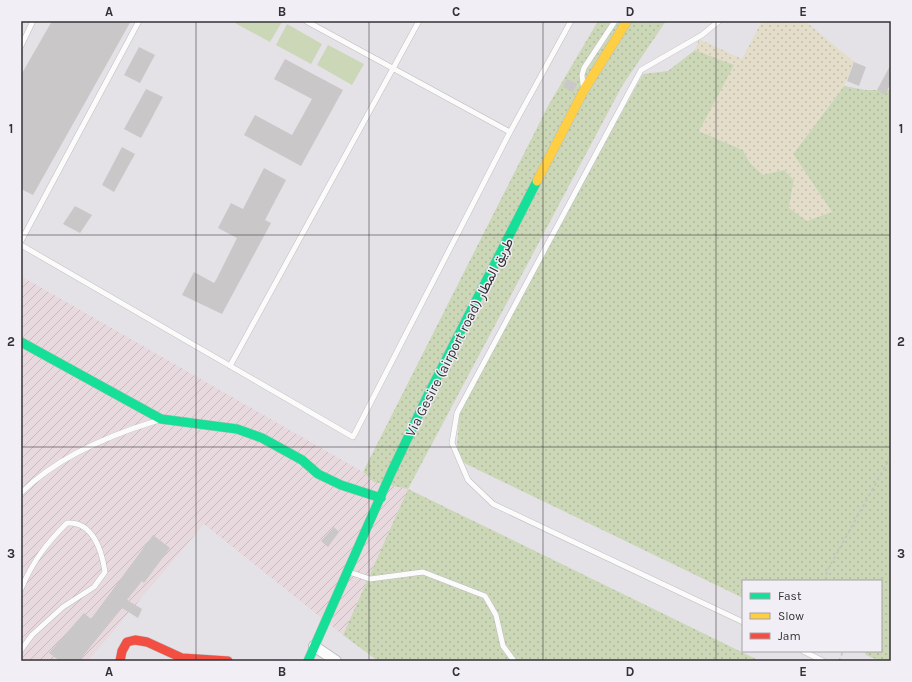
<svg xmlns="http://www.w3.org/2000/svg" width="912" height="682" font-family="Karla,Vazirmatn,sans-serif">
  <defs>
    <pattern id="industrial-furrows" width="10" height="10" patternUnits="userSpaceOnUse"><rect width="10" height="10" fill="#e8d9de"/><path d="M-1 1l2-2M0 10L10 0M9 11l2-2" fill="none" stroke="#c7bbbf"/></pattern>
    <pattern id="grass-dots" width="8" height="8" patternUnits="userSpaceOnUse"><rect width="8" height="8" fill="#cbd7b6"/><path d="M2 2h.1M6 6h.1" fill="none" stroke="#afb99d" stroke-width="1.8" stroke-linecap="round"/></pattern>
    <pattern id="sand-dots" width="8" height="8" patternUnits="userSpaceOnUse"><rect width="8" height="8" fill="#e3ddca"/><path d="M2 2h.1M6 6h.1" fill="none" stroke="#c3beae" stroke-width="1.8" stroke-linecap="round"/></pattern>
  </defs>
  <rect width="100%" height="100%" fill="#e4e2e6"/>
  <path fill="url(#industrial-furrows)" d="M21,276l342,196 11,10 34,7 -65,146 -139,-111 -116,137h-67z"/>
  <path fill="url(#grass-dots)" d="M598,21h68l-44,65 -214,403 352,172h-382l-35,-26 65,-146 -34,-7 -11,-10 185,-366z
    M695,50l42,16 -38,65 44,19 8,14 33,5 10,11 -5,28 43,4 -39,-58 51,-68 22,4h25v571h-11l-14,-6 -2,-4h17v-70h-138v17l-287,-139 4,-53 183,-332 25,-3z"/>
  <path fill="url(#sand-dots)" d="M762,21h43l49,41 -10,24 -51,68 39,58 -25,9 -18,-13 5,-28 -10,-10 -21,5 -12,-11 -8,-14 -44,-19 35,-66 -39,-15 4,-11 43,20z"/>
  <path fill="#cbd7b6" d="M236,21h44l2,1 -12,20 -35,-19z
    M287,24l35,20 -11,20 -35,-19z
    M328,45l36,19 -12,21 -35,-20z"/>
  <path fill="#cac7c8" d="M52,21h79l-98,174 -12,-6v-114z
    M139,47l16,8 -15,28 -16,-8z
    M285,59l58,31 -42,76 -57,-31 11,-20 37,20 20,-36 -38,-20z
    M854,62l12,5 -7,19 -12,-5z
    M891,64v19l-6,12 -8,-5z
    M567,79l10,5 -4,8 -10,-5z
    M146,89l17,8 -22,41 -17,-9z
    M122,147l13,7 -21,38 -12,-7z
    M264,168l22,12 -21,40 6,3 -49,91 -40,-19 12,-23 20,11 2,-3 21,-42 -19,-10 13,-25 12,6z
    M75,206l17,9 -12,18 -17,-9z
    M334,527l5,5 -11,15 -7,-6z
    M153,535l17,13 -26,35 -2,-2 -15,19 15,9 -4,9 -16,-10 -43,53h-19l-11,-8 35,-40 7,6z"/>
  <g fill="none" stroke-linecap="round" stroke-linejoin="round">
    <g stroke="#bebec0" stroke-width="6">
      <path id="lane" d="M306,21l204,111
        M719,21l-17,14 -61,35 -184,343 -5,30 16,37 25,24 250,118
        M21,46l12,-25
        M583,85l-1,-10 2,-7 31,-47
        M21,241l118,-220
        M21,245l332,192 157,-305 61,-111
        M230,366l189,-345
        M21,493c35,-35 89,-58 135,-72
        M349,572l21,7 53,-7 62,24 11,19 7,31 11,15
        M21,589c12,-28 25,-45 46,-66 26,-2 35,28 38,49l-11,15 -31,20 -31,28 -11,15
        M803,651l20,10"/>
    </g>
    <g stroke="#bebec0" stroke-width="12">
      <path id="street" d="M314,646l22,15"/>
    </g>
    <g stroke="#bebec0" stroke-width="10">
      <path id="fast" d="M21,342l140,77 76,10 25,9 40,22 16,14 23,11 40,13
        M308,661l83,-188 39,-82 107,-210"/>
    </g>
    <g stroke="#bebec0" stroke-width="10">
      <path id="slow" d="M537,181l47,-91 43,-69"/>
    </g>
    <g stroke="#bebec0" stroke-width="10">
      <path id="jam" d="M120,661l2,-10 5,-9 8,-2 12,2 35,16 46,3"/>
    </g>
    <path stroke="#c3c2c4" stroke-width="1.5" stroke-dasharray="3 3" stroke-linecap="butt" d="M825,581l2,-10 64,-115
      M839,661l4,-10"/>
    <use href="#lane" stroke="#fbfbfb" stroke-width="5"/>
    <use href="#street" stroke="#fbfbfb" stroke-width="10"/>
    <use href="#fast" stroke="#16e098" stroke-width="9"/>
    <use href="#slow" stroke="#ffcf43" stroke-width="9"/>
    <use href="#jam" stroke="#f24e42" stroke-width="9"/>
  </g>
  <path fill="none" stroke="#333234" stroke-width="1" stroke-opacity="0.55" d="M196,21v640M369,21v640M543,21v640M716,21v640M21,235h870M21,447h870"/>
  <g text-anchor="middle" stroke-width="3" stroke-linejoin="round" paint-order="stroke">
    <g font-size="14" fill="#333234" stroke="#f2eef5">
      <text transform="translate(459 337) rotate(-63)" y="5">Via Gesire (airport road) طريق المطار</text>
    </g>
  </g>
  <rect width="912" height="682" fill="none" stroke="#f2eef5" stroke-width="44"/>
  <rect x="742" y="580" width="140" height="72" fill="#f2eef5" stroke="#a6a3a8"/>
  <rect x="750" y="593" width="20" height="6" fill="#16e098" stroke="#a6a3a8"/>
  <text x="778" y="600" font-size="12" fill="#333234">Fast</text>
  <rect x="750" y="613" width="20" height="6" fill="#ffcf43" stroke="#a6a3a8"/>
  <text x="778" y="620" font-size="12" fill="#333234">Slow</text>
  <rect x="750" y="633" width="20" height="6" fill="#f24e42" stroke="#a6a3a8"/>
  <text x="778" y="640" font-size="12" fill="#333234">Jam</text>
  <rect x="22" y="22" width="868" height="638" fill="none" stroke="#333234" stroke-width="1.5"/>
  <g font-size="13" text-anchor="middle" font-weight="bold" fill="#333234">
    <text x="109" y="16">A</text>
    <text x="282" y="16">B</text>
    <text x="456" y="16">C</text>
    <text x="630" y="16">D</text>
    <text x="803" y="16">E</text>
    <text x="11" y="133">1</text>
    <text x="901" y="133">1</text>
    <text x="11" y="346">2</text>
    <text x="901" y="346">2</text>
    <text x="11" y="558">3</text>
    <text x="901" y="558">3</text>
    <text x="109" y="676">A</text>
    <text x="282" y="676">B</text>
    <text x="456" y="676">C</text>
    <text x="630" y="676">D</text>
    <text x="803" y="676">E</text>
  </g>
</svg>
